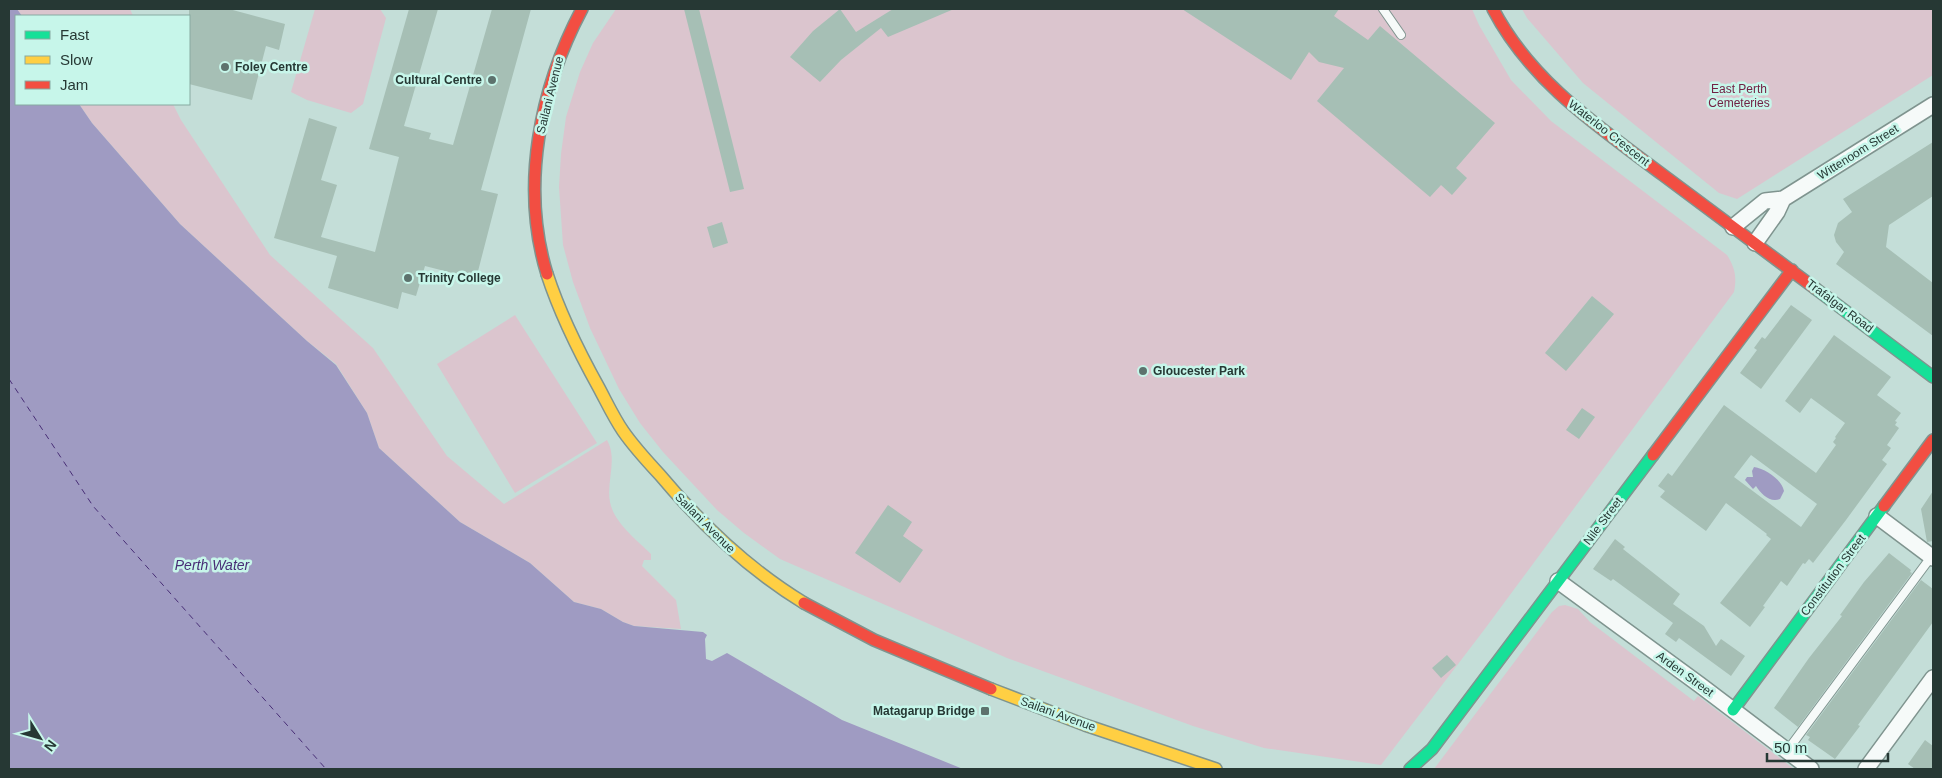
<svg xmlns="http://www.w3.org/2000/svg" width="1942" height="778" font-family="Arial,sans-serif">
  <rect width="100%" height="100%" fill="#c4ded8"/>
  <path fill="#dbc5ce" d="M17,9h113l3,7h-111z
    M315,9h65l6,9 -23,86 -12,9 -44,-13 -16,-8z
    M616,9h856l7,16 32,55 40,41 176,134c8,13 10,22 7,37l-250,338 -103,135 -117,-17 -71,-22 -186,-68 -227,-99 -36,-26 -27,-23 -54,-58 -23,-29 -21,-34 -29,-61 -17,-46 -10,-37 -4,-58 2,-33 5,-37 14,-45 13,-29z
    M1522,9h411v66l-196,124 -18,-6 -136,-110 -56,-65z
    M79,104h94l8,16 89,135 103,93 74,108 57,48 103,-64c11,19 -1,42 3,62 4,21 27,38 41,52v6h-7l-2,6 34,34 5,29 -47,-3 -11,-4 -22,-13 -27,-7 -44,-39 -70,-41 -81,-74 -12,-35 -31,-49 -29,-23 -127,-117 -88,-101z
    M515,315l82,128 -82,50 -78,-129z
    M1565,605l13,4 12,13 104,79 4,-5 96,73h-360l118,-157 7,-6z"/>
  <path fill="#9f9bc2" d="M9,9h8l5,7h-6v88h63l13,19 88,101 127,117 29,24 31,48 12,35 81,74 70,41 44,39 27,7 22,13 11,4 69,6 4,3 -2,4 1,20 6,2 15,-8 115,67 121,49h-954z
    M1754,467c12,2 27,12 30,24l-4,8c-10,4 -19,-5 -24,-13l-3,3 -8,-9 2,-3h6l-1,-6z"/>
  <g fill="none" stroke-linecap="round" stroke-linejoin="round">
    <path stroke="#482e76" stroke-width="1" stroke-dasharray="6 5" stroke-linecap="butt" d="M9,379l84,127 233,263"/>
  </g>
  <path fill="#a6bfb5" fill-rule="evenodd" d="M189,9h40l56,15 -6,26 -13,-4 -14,54 -63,-16z
    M409,9h29l-34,117 27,7 -2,6 24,6 39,-136h39l-50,181 17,4 -22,85 -51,-13 -9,30 -14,-4 -4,17 -70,-21 9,-32 -63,-18 35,-120 28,9 -16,53 16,5 -16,52 54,15 24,-95 -30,-8z
    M684,9h15l45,180 -14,3z
    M840,9l16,23 37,-23h61l-66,28 -7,-9 -40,32 -21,22 -30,-25 23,-26z
    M1182,9h157l-5,7 34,24 12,-14 115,97 -39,45 11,10 -15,17 -11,-10 -11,12 -113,-96 27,-33 -25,-6 -10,-10 -18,28z
    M1933,142v54l-44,29 -3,22 47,36v53l-97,-72 8,-12 -8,-10 -2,-7 4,-12 14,-11 -9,-13z
    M722,222l6,21 -15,5 -6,-21z
    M1592,296l22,18 -48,57 -21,-18z
    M1791,305l21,15 -51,69 -21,-16 17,-23 -3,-2 8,-11 3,2z
    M1834,335l57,42 -14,18 24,18 -6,8 2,1 -2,3 4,3 -12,17 4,3 -9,12 5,4 -41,56 -33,43 -4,-4 -4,5 -2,-1 -16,23 -6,-5 -18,25 2,1 -15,20 -30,-24 51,-64 -5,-4 1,-1 -41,-31 -20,28 -46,-34 5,-6 -7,-5 10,-13 4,3 52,-71 92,68 20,-28 -3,-3 3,-4 -1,-1 10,-14 -34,-25 -11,15 -15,-12zM1751,455l66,49 -16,23 -67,-50z
    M1582,408l13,9 -16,22 -13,-9z
    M1933,491v50l-6,1 -6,-33z
    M888,505l24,17 -9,14 20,14 -23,33 -45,-30z
    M1615,539l10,8 -2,2 57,45 -7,10 31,22 12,20 5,-7 24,17 -14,20 -52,-38 -3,4 -11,-8 8,-11 -60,-44 -2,2 -18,-12z
    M1889,553l22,17 -1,2 2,1 -114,154 -24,-19 35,-50 33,-42 -2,-1 24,-33z
    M1921,580l12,9v33l-75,103 2,1 -25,33 -27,-19 2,-3 -4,-2z
    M1447,655l9,10 -15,13 -9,-10z
    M1925,740l8,6v23h-18l-7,-5z"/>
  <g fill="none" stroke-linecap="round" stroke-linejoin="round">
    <g stroke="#7f948f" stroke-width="10">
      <path id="lane" d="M1383,9l18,26
        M1787,751l144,-194"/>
    </g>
    <g stroke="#7f948f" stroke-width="18">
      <path id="street" d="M1733,227l32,-26 18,-2 150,-94
        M1755,243l22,-31 6,-13
        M1877,516l56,42
        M1558,581l142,104 111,84
        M1866,769l67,-91"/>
    </g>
    <g stroke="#7f948f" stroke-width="14">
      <path id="fast" d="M1816,289l117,88
        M1733,710l151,-204
        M1410,769l22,-20 221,-294"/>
    </g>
    <g stroke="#7f948f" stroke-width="14">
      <path id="slow" d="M547,274c13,40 32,78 52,114 8,15 15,30 24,43 11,16 24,30 37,44 42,50 88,94 144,128
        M991,689l94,36 131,44"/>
    </g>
    <g stroke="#7f948f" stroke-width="14">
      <path id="jam" d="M1493,9c38,73 106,118 170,166 51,38 102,76 153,114
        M547,274c-27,-88 -7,-186 35,-265
        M1653,455l139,-185
        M1884,506l49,-66
        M804,603l70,37 117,49"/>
    </g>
    <use href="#lane" stroke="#f6faf9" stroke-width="8"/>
    <use href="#street" stroke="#f6faf9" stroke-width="15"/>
    <use href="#fast" stroke="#16e098" stroke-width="11"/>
    <use href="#slow" stroke="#ffcf43" stroke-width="11"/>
    <use href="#jam" stroke="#f24e42" stroke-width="11"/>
  </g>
  <g fill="#5d726d" stroke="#c7f6ea" stroke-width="2">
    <circle cx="225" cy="67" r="5"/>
    <circle cx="492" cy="80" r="5"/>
    <circle cx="408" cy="278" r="5"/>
    <circle cx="1143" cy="371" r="5"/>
    <rect x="980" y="706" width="10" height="10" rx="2.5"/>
  </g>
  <g text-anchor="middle" stroke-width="5" stroke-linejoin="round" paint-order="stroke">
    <g font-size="12" font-weight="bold" fill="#263834" stroke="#c7f6ea" text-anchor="start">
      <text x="235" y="71">Foley Centre</text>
      <text x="482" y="84" text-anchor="end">Cultural Centre</text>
      <text x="418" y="282">Trinity College</text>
      <text x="1153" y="375">Gloucester Park</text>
      <text x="975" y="715" text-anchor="end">Matagarup Bridge</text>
    </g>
    <g font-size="12" fill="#722144" stroke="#c7f6ea">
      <text x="1739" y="93">East Perth<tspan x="1739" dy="14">Cemeteries</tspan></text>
    </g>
    <g font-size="12" fill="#263834" stroke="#c7f6ea">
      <text transform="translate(550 95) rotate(-76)" y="4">Sailani Avenue</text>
      <text transform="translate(1609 133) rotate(38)" y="4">Waterloo Crescent</text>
      <text transform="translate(1858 152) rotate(-32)" y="4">Wittenoom Street</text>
      <text transform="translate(1840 306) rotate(37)" y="4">Trafalgar Road</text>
      <text transform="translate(1603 521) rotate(-53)" y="4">Nile Street</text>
      <text transform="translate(705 523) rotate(45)" y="4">Sailani Avenue</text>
      <text transform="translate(1833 575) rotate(-53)" y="4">Constitution Street</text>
      <text transform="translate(1685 674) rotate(36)" y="4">Arden Street</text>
      <text transform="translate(1058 714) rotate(20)" y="4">Sailani Avenue</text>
    </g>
    <g font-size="14" font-style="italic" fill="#482e76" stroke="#c7f6ea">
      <text x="212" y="570">Perth Water</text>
    </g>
  </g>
  <rect width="1942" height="778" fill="none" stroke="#263834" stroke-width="20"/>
  <rect x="15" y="15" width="175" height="90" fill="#c7f6ea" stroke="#87aaa1"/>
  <rect x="25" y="31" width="25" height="8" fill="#16e098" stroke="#87aaa1"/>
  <text x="60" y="40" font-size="15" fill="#263834">Fast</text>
  <rect x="25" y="56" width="25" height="8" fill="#ffcf43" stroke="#87aaa1"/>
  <text x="60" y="65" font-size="15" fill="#263834">Slow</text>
  <rect x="25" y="81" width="25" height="8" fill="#f24e42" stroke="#87aaa1"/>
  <text x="60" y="90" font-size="15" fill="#263834">Jam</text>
  <g transform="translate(40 738) rotate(127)" stroke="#c7f6ea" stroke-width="4" paint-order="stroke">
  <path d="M0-4L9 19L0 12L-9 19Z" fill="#263834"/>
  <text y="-8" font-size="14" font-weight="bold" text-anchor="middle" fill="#263834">N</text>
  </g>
  <path d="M1767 753v8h121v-8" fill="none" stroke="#263834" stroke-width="2.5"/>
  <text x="1774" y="753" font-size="15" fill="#263834" stroke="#c7f6ea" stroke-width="4" paint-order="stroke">50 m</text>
</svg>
